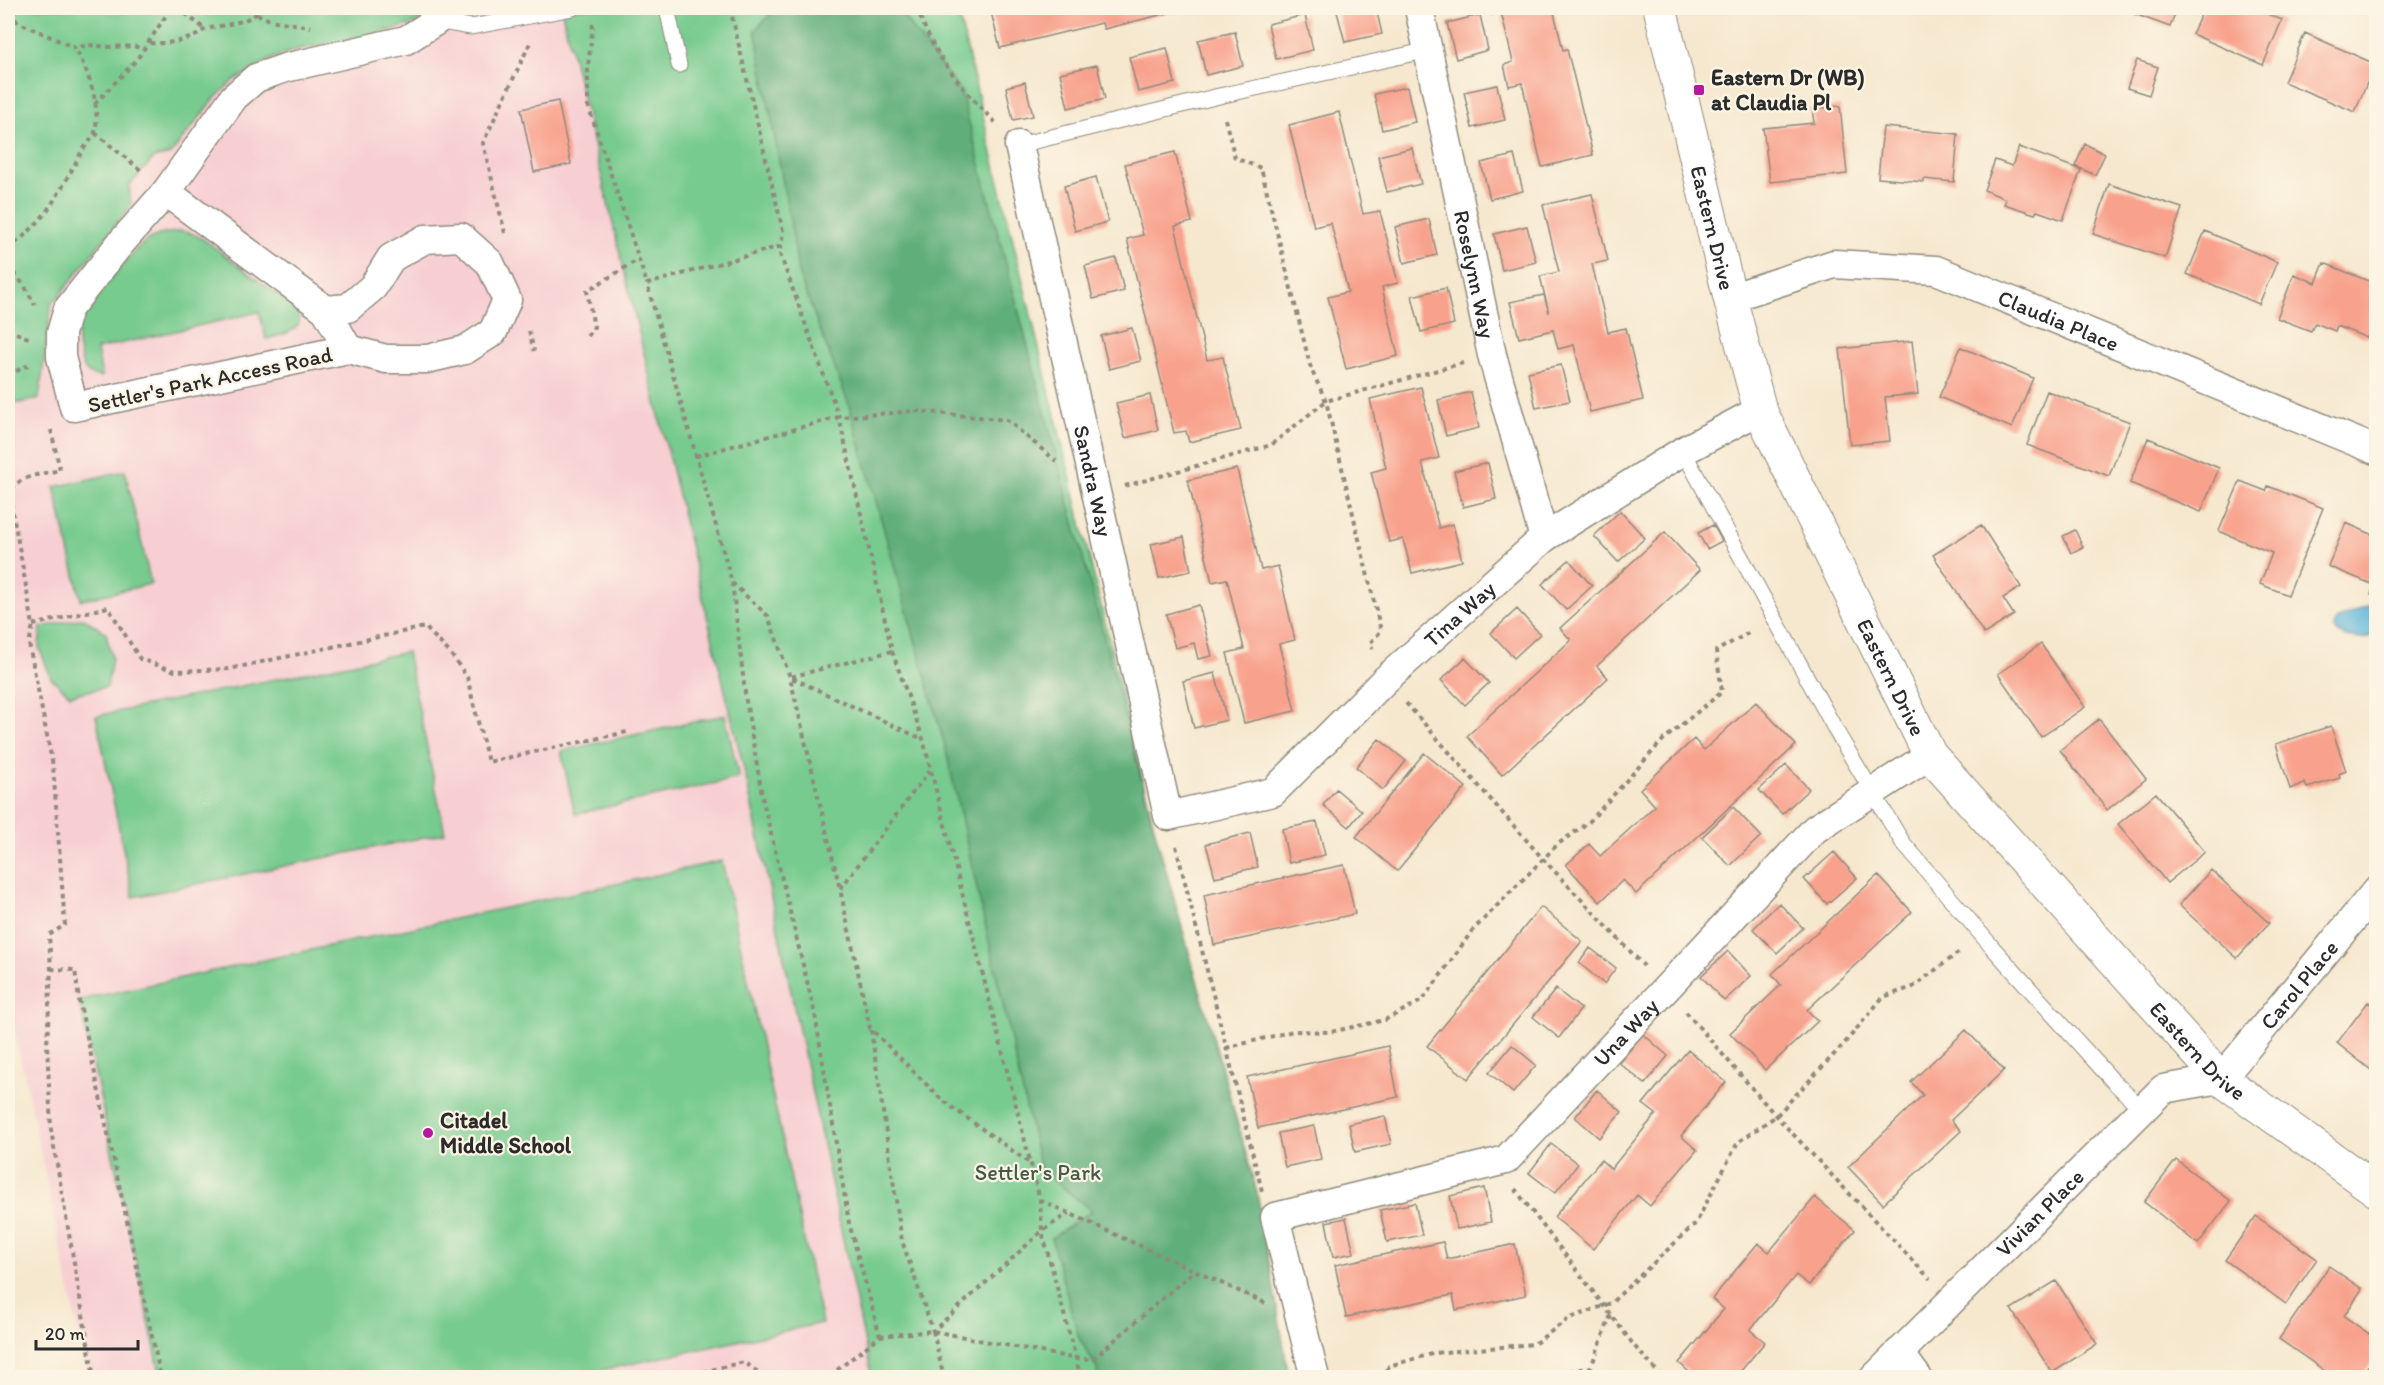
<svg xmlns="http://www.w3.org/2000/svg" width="2384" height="1385" font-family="Itim,sans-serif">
  <rect width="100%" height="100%" fill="#fcf5e5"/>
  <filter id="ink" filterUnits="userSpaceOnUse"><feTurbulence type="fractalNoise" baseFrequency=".0167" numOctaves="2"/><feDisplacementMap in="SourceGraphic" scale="12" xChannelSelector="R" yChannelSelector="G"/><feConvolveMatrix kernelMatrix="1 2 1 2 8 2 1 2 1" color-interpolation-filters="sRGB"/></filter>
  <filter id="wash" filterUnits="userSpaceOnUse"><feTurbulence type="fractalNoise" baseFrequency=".008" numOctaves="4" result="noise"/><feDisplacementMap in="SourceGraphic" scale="24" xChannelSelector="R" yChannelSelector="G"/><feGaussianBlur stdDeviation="1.35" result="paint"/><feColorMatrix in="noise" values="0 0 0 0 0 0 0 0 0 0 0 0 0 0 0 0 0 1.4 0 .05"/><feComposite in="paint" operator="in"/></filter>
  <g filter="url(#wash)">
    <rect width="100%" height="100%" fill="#f6e8cf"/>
    <path fill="#f7cfd3" d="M474,8h87l185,770 126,599h-784l-80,-378v-594l31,-6 13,-99 71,-108 109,-123 68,-20 61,-11z"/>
    <path fill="#77cb8f" stroke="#517b5d" stroke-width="1.5" d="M8,8h466l-113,30 -62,11 -26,9 -39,22 -20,19 -43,55 -17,4 -25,28 2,19 -76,96h-3l-13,98 -31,6z
      M561,8h396l200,831 100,354 32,184h-417l-126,-599z
      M181,231l10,2 12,6 91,68c17,23 -11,28 -28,32l-7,-27 -162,37 5,28c-13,-1 -19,-6 -21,-19 -3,-11 -5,-22 -2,-32 7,-19 54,-77 70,-87 10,-6 21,-6 32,-8z
      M125,471l26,113 -70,16 -27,-113z
      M83,618l23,15 6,25 -5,29 -37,8 -19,-17 -12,-31 2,-20z
      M407,652l38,181 -312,64 -37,-181z
      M725,715l14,63 -164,36 -14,-63z
      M722,861l100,462 -252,54h-409l-82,-377z"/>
    <path fill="#61af7a" stroke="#466d52" stroke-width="1.5" d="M777,8h110l13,4 61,80 196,747 100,354 32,184h-191l-1,-9 -18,-30 -28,-100 41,-27 -52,-42 -95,-423 -97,-344 -50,-129 -4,-30 -39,-213z"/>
    <path fill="#5cb5da" stroke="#447082" stroke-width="1.5" d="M2369,605l7,2v25c-11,11 -33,8 -42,-4l2,-8z"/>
    <g id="blocks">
      <path fill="#f8a18c" d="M990,8h198l-84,21 -2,-6 -102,25z
        M1336,8h40l6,26 -37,8z
        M1490,8h63l10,42 4,-1 26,106 -51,12 -20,-84 -13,3 -5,-21 9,-3 -12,-50 -10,3z
        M2118,8h59l-7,19z
        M2204,8h49l29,12 -19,45 -71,-31z
        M1305,15l8,35 -37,9 -8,-35z
        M1480,15l8,35 -32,9 -9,-36z
        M1235,32l8,34 -37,9 -8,-35z
        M2305,33l70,31 -20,48 -71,-30z
        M1167,48l8,35 -37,9 -9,-35z
        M2137,60l21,7 -9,28 -22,-7z
        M1097,65l8,34 -37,9 -8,-35z
        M1025,82l8,34 -20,4 -7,-33z
        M1497,85l8,35 -33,8 -8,-36z
        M1407,87l8,35 -33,8 -8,-36z
        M558,101l13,63 -37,8 -13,-63z
        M1840,106l7,68 -77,8 -7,-54 51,-5 -2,-14z
        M1339,112l24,102 17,-3 18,72 -16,4 16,69 -52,13 -18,-72 20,-5 -17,-69 -17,4 -25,-102z
        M1883,127l75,7 -4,48 -30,-3v3l-46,-4z
        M2085,144l20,10 -10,21 -20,-9z
        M2019,147l62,23 -18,50 -26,-9 -2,3 -31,-10 2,-5 -22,-9 11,-30 17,6z
        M1412,148l9,36 -34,8 -9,-36z
        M1175,152l17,70 -17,4 32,134 16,-3 18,73 -52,12 -3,-11 -12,2 -47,-194 16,-4 -18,-71z
        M1514,155l9,36 -33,8 -9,-36z
        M1096,177l12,45 -33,9 -11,-45z
        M2109,184l73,24 -17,50 -72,-24z
        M1592,194l16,67 -16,3 16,68 18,-4 17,72 -53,12 -16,-67 -16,4 -5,-19 -34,8 -9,-36 34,-7 5,18 -9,-37 19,-4 -16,-67z
        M1429,219l8,36 -33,8 -9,-36z
        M1527,226l9,36 -34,8 -8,-36z
        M2205,231l72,31 -18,42 -72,-30z
        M1116,258l8,33 -31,8 -8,-33z
        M2324,263l52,21v30l-9,24 -30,-12 -2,5 -20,-8 -4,8 -34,-13 17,-44 22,9z
        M1446,288l8,36 -33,8 -9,-36z
        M1132,328l9,33 -32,8 -8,-33z
        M1912,341l6,53 -33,3 5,44 -40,4 -10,-96z
        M1961,347l72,31 -21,50 -73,-31z
        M1561,365l9,36 -34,7 -8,-36z
        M1421,387l18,71 -17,4 17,66 14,-4 9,37 -50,12 -9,-34 -14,3 -18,-70 15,-4 -16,-69z
        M2047,391l83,31 -21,54 -82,-31z
        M1471,392l8,36 -33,8 -8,-36z
        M1150,395l8,35 -33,8 -9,-35z
        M2148,438l71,30 -18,44 -71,-29z
        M1488,463l8,36 -33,8 -9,-36z
        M1237,469l24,101 17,-4 17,74 -16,4 16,67 -51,12 -17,-70 17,-4 -17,-70 -15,3 -24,-102z
        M2240,481l26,10 2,-5 55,22 -35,87 -28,-11 12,-31 -53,-22z
        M1620,511l25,27 -27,24 -24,-26z
        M2346,523l30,13v62l-5,-3 3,-10 -46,-19z
        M1713,525l9,16 -15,8 -9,-16z
        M1981,525l40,62 -18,11 11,17 -30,19 -51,-79z
        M2075,530l8,17 -12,6 -8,-17z
        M1665,532l35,38 -103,96 11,12 -106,97 -35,-39 104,-96 -11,-12z
        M1184,537l7,34 -32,7 -8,-34z
        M1569,560l23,26 -26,24 -24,-26z
        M1199,605l13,51 -14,3 -4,-16 -19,5 -9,-34z
        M1517,609l23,25 -26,24 -23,-25z
        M2041,644l44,63 -44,30 -43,-63z
        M1465,658l24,25 -24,22 -24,-25z
        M1215,673l12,47 -33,8 -11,-47z
        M1756,702l40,43 -160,149 -13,-14 -23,22 -34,-37 23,-21 11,12 55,-50 -15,-17 54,-50 10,11z
        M2099,719l47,60 -39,31 -47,-60z
        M2331,726l15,45 -7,3 1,4 -33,10 -2,-5 -15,6 -14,-45z
        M1379,739l27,22 -23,29 -27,-23z
        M1424,753l42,34 -69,84 -41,-34z
        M1786,765l23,24 -27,25 -23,-24z
        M1336,789l26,22 -13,16 -26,-22z
        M2156,793l49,59 -38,31 -49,-59z
        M1733,807l28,29 -31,30 -28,-29z
        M1317,822l8,33 -36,8 -7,-34z
        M1250,833l8,34 -43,10 -9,-33z
        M1834,852l23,26 -30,26 -23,-25z
        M1344,865l11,49 -141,31 -10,-50z
        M2211,870l58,53 -32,35 -58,-53z
        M1878,875l34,37 -105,98 11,11 -53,49 -35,-37 51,-48 -9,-11z
        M1779,903l24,25 -26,25 -24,-24z
        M1541,907l41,34 -114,138 -41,-33z
        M1590,948l26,20 -12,16 -25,-21z
        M1728,951l23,25 -27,25 -23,-25z
        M1556,989l25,20 -22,29 -26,-21z
        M2368,1002l8,6v66l-39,-31z
        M1966,1030l38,40 -53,50 10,11 -78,73 -35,-37 75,-72 -12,-13z
        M1643,1034l25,22 -23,28 -26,-21z
        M1512,1045l24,20 -23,28 -24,-20z
        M1388,1046l10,51 -140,31 -11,-51z
        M1688,1050l38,32 -45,54 16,14 -47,56 -13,-11 -44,54 -39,-32 47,-57 10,9 45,-55 -13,-10z
        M1597,1090l25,22 -23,26 -24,-21z
        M1385,1116l6,28 -36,8 -6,-28z
        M1314,1126l7,33 -36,8 -7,-34z
        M1551,1144l27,20 -23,29 -26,-20z
        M2176,1160l55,41 -33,43 -54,-42z
        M1484,1188l7,34 -34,7 -7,-33z
        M1815,1197l40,33 -46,55 -13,-10 -46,55 15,12 -30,36h-39l-17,-15 45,-54 -12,-10 46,-56 11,9z
        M1415,1203l7,32 -35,7 -7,-32z
        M2256,1216l61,43 -31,45 -61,-44z
        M1346,1218l8,35 -21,4 -7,-35z
        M1443,1242l4,17 68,-15 11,51 -70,15 -3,-15 -107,22 -11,-52z
        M2329,1266l33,23 -18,27 32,23v16l-15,23h-26l-56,-39z
        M2056,1281l41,63 -45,29 -41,-64z"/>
    </g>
  </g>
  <g filter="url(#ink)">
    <use href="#blocks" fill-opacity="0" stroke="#908a7d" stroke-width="1.5"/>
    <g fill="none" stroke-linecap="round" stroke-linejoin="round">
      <g stroke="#908a7d" stroke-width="17">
        <path id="service" d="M667,8l12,57
          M436,21l35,6 102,-19
          M1019,145l200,-49 210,-46
          M1683,451l156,285 64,107 89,104 120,133 31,30"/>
      </g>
      <g stroke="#908a7d" stroke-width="31">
        <g id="minor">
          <path id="s1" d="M1419,8l73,347 52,183"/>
          <path id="s2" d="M1019,145l149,671 105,-24 112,-112 159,-142 139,-87 77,-41"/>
          <path d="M166,192l160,118 22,39 38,10h41l38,-9 28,-18 14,-32 -17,-37 -29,-26 -36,2 -34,19 -18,29 -25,21 -22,2"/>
          <path id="s3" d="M1730,298l104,-34 102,6 440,180"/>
          <path d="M348,349l-274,58 -13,-50v-24l7,-24 51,-64 47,-53 68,-95 22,-19 29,-10 121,-28 30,-19 10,-13"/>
          <path d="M1899,1352l19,26"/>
          <path id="s4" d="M1315,1378l-40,-161 231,-57 309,-331 115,-74"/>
          <path id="s5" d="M1874,1378l289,-289 58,-10 155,-188"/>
        </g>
      </g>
      <g stroke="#908a7d" stroke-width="35">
        <g id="tertiary">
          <path id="s6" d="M1660,8l70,290 30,112 170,345 291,324 155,111"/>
        </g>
      </g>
      <path stroke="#908a7d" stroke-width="4" stroke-dasharray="4.5 4.5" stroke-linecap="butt" d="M178,8l27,21
        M730,8l53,223 -3,23 59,163 53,234 31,88 8,31 100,395 9,35 2,31 39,147
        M918,8c10,41 48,86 78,115
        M8,14l12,9 55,25 13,-3 23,2 23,-1 8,3
        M257,14l13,6 41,7
        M593,24l-5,42v39l59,179
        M150,43c15,1 31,-1 45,-7 4,-2 8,-6 12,-7 19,-5 43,-6 56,-21
        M95,104l43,-46 33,-50
        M1225,119l10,39 26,10 50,201 15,32 55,230 -11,12 3,6
        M95,133l48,39
        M505,233l-22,-90 48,-102
        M781,246l-134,38 85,298 14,119 17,100 52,213 34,209 31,113 -53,42
        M8,248c37,-24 54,-60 74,-97 4,-6 11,-13 13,-19 6,-27 -7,-61 -20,-84
        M8,266l16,19 11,20
        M529,331l5,20
        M16,333l15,6
        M587,336l7,-9 -7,-36 52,-32
        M8,375l23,-11
        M51,430l9,40c-16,4 -49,6 -50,27l23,128 -4,19 24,122 12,159 -16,10 2,34 -4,75 4,86 43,248
        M696,456l143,-39 79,-6 89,9 49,41
        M1125,486l146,-41 55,-44 137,-38
        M732,583l36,33 22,61 50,212
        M33,625l75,-18 32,52 35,12 54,-2 196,-42 25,26 17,24 21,85 139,-30
        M892,651l-102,26 132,62
        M1406,703l137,156 101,107
        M930,770l-90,119 30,139 72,72 89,64
        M1176,846l86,345
        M51,969l24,1 4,30 82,378
        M1686,1012l90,104 154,163
        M871,1030l31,211 31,90 109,-100 27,-18
        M1226,1048l67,-17 37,1 55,-12 38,-20 49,-69 86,-87 32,-23 73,-81 59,-48 -6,-41 36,-20
        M1515,1189l121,159 27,30
        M1040,1200l225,103
        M933,1331l11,47
        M880,1336l53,-5 144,28h16l101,-88
        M677,1378l67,-16 22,16
        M1383,1378l6,-12 46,-13 99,-9 34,-25 43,-16 85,-80 42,-81 38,-26 68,-72 39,-47 30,-10 49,-37
        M1535,1378l56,-11 20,-52"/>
      <use href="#service" stroke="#fff" stroke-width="15"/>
      <use href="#minor" stroke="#fff" stroke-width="28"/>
      <use href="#tertiary" stroke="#fff" stroke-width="33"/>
    </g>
  </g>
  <g fill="#b5179e" stroke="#fcf5e5" stroke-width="2">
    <rect x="1693" y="84" width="12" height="12" rx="3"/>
    <circle cx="428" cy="1133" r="6"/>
  </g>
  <g text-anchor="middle" stroke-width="4.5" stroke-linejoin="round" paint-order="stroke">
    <g font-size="22" font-weight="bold" fill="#2b2b2b" stroke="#fcf5e5" text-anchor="start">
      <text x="1711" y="85">Eastern Dr (WB)<tspan x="1711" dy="25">at Claudia Pl</tspan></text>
      <text x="440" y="1128">Citadel<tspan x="440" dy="25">Middle School</tspan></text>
    </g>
    <g font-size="22" fill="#2b2b2b" stroke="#fcf5e5">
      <text dy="8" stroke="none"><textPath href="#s6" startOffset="226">Eastern Drive</textPath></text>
      <text dy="8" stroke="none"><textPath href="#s1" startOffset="272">Roselynn Way</textPath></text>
      <text dy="8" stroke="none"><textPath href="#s3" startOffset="344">Claudia Place</textPath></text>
      <text transform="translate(210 379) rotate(-12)" y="8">Settler's Park Access Road</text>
      <text dy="8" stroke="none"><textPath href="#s2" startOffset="344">Sandra Way</textPath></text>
      <text dy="8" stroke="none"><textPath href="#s2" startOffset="1053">Tina Way</textPath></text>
      <text dy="8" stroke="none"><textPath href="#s6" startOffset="712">Eastern Drive</textPath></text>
      <text dy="8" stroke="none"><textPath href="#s5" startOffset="590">Carol Place</textPath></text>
      <text dy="8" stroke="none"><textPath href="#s4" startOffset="579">Una Way</textPath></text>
      <text dy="8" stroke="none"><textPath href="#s6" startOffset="1198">Eastern Drive</textPath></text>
      <text dy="8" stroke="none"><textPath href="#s5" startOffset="234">Vivian Place</textPath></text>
    </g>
    <g font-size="22" fill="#425b49" stroke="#fcf5e5">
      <text x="1038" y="1180">Settler's Park</text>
    </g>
  </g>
  <rect width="2384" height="1385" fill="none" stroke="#fcf5e5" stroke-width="30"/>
  <path d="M36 1340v9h102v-9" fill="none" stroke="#2b2b2b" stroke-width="3"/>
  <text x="45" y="1340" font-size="18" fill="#2b2b2b" stroke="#fcf5e5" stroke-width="4.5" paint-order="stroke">20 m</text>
</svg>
